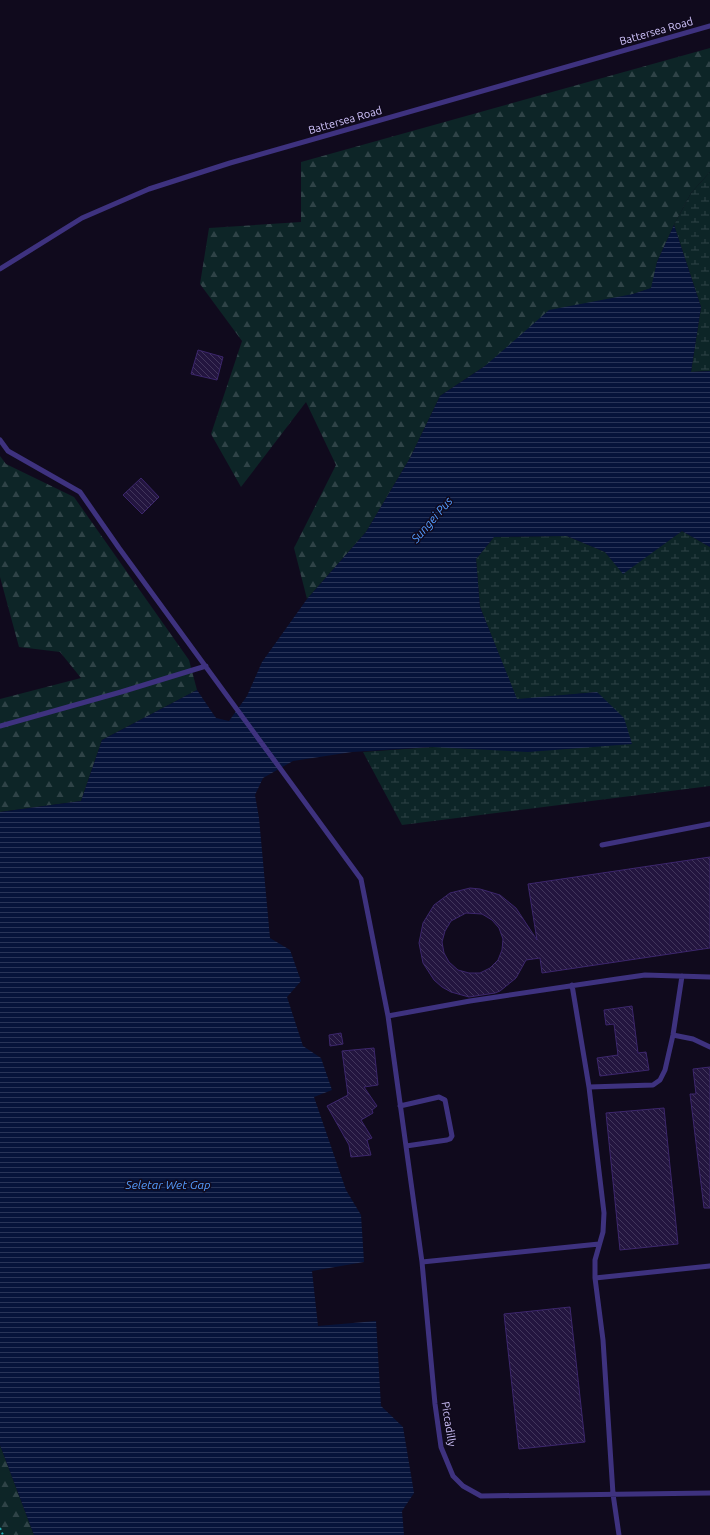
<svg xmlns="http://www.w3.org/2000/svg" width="710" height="1535" font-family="Ubuntu,sans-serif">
  <defs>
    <pattern id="forest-firs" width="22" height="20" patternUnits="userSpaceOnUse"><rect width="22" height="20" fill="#0d2527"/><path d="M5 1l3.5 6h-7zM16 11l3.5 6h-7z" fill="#2f4347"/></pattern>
    <pattern id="wetland-marsh" width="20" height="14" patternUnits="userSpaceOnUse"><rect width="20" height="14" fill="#0d2527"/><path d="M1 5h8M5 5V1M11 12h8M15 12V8" fill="none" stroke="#2f4347"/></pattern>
    <pattern id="water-rules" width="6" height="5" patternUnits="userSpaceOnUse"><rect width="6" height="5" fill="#06133a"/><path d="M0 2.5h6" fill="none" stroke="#293458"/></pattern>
    <pattern id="building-back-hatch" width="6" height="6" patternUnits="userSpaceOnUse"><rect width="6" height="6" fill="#23153f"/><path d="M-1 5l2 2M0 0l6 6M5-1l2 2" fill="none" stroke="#42365c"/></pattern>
  </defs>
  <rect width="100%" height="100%" fill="#100a1d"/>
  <path fill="url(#forest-firs)" d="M710,48v124l-19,21 -17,32 -17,37 -5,26 -19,6 -148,72 -45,30 -30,62 -44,74 -59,67 -13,-51 42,-83 -30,-63 -65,85 -30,-53 31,-93 -42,-57 9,-56 92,-6v-60z
    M0,456l6,8 68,33 115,163 8,30 -95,50 -21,61 -81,11v-113l81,-21 -21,-26 -41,-5 -19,-70z
    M0,1445l34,90h-34z"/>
  <path fill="url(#wetland-marsh)" d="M710,172v199l-19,1 10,-65 -27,-82 17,-32z
    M682,531l28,16v239l-308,39 -39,-73 69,-5 165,-55 -80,8 -37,-93 -4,-48 18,-22 73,-1 38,16 18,21z"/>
  <path fill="url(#water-rules)" d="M674,225l27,82 -10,65 19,-1v176l-28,-16 -59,43 -18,-22 -38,-16 -73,1 -18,22 4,48 37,92 80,-7 27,26 8,26 -104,8 -96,-5 -80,5 -59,9 -30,17 -8,17 4,23 11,120 20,12 11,31 -14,16 16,49 18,12 11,32 -18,7 32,93 15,25 3,47 -52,9 6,55 58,-5 5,85 22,21 11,66 -12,18 2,24h-370l-34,-90v-633l81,-11 21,-61 95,-50 19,28 13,3 18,-25 15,-34 45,-63 59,-67 44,-74 30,-62 45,-30 64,-56 84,-16 18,-6 6,-26z"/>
  <path fill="url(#building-back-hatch)" stroke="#3c266c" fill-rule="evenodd" d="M198,350l25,7 -6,23 -26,-6z
    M141,478l18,19 -17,17 -19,-19z
    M710,857v91l-168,25 -2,-15 -14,2 -10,18 -16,13 -5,2 -26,4 -18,-5 -9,-5 -8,-7 -11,-17 -4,-20 4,-20 11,-18 16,-12 20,-5 10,1 20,6 16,13 21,32 -9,-56zM466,913l16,1 10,6 7,8 4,11 -1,11 -4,10 -8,8 -10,5h-11l-11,-3 -9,-8 -5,-9 -2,-11 3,-11 6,-10z
    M632,1006l6,47 8,-1 3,18 -49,6 -3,-18 21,-3 -4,-31 -8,1 -2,-15z
    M341,1033l2,11 -13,2 -1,-11z
    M374,1048l4,37 -14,2 13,19 -5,4 1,3 -12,7 11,18 -5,2 4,15 -20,2 -2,-12 -22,-39 21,-11 -6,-44z
    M710,1067v141h-6l-14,-114h6l-3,-25z
    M664,1108l14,136 -58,6 -14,-137z
    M570,1307l15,135 -66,7 -15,-135z"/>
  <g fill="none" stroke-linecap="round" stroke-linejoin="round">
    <path stroke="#26abb3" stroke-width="2" stroke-dasharray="2 3" stroke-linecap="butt" d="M0,1528l3,7"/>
    <path stroke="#3e327f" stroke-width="5" d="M0,269l82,-51 67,-29 81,-26 480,-137
      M0,440l8,11 72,41 39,56 242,331 27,137 34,246 13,142 6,43 12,29 10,10 18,10 229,-3
      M0,726l121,-34 85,-26
      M602,845l108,-21
      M572,985l17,102 15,126 -1,19 -8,28v18l8,62 10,154 6,41
      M388,1016l82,-15 147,-22 28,-4 65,2
      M673,1035l20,4 17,8
      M589,1087l64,-2 7,-5 5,-10 8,-35 9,-59
      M400,1106l39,-9 6,3 7,36 -2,3 -3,1 -41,6
      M422,1262l177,-18
      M595,1278l115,-12"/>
  </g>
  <g text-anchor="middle" stroke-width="3" stroke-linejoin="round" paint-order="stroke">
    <g font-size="11" fill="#d3c6ff" stroke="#100a1d">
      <text transform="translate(656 31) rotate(-16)" y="4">Battersea Road</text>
      <text transform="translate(345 120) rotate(-16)" y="4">Battersea Road</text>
      <text transform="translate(449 1424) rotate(81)" y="4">Piccadilly</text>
    </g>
    <g font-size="12" font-style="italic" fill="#549cff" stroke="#100a1d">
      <text transform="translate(432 520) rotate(-49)" y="4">Sungei Pus</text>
      <text x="168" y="1189">Seletar Wet Gap</text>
    </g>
  </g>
</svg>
